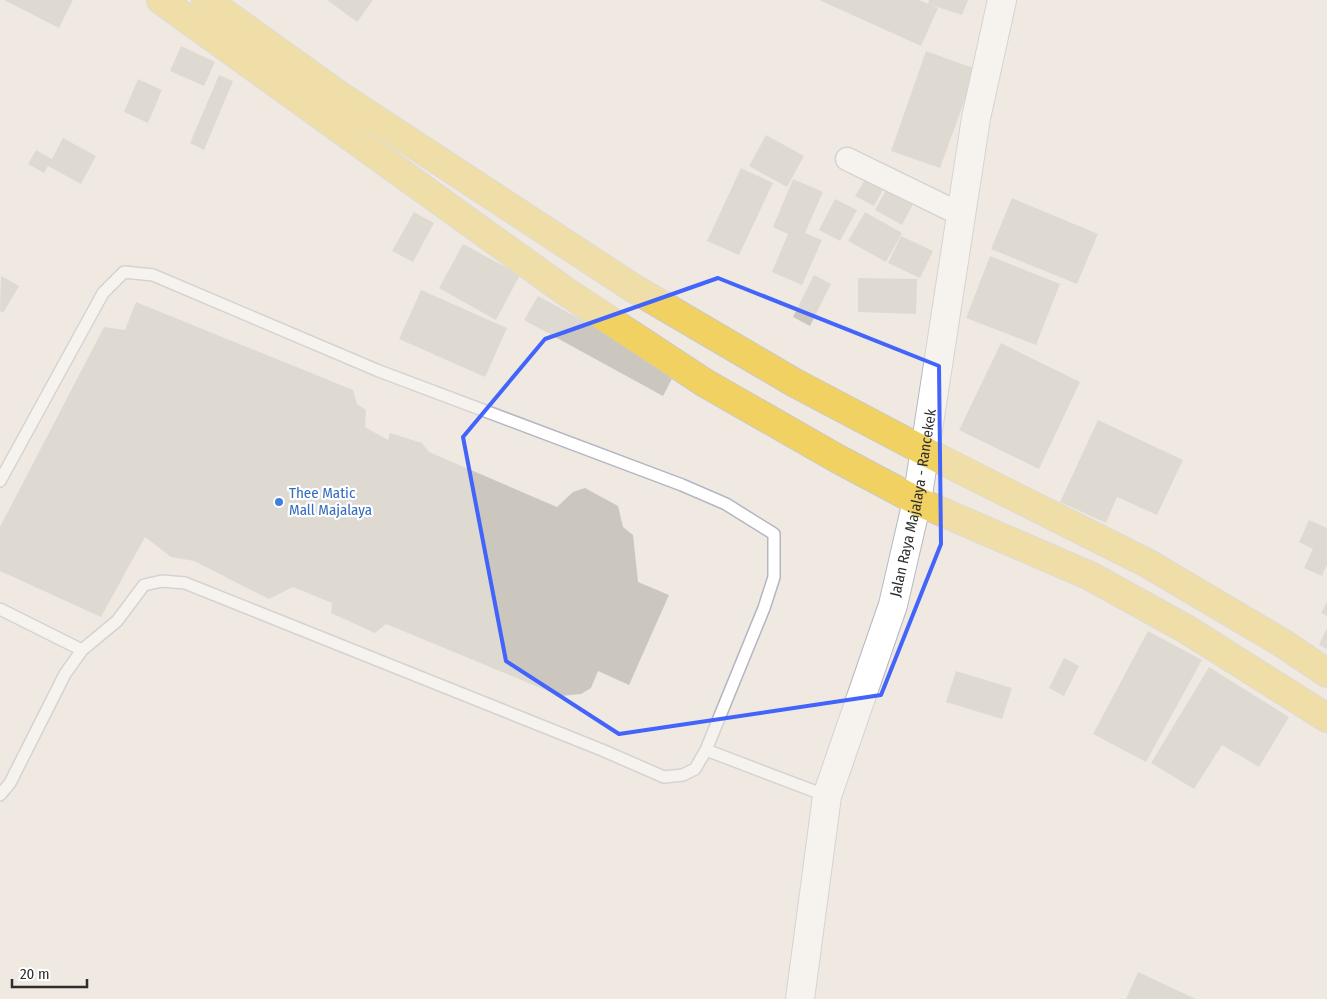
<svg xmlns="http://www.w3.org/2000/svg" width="1327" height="999" font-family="'Fira Sans Condensed',sans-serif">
  <rect width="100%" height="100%" fill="#efe9e1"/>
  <path fill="#cbc7bf" d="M4,0h69l-14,28z
    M327,0h46l-16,22z
    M819,0h100l19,8 -17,38z
    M929,0h39l-6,15 -34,-11z
    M181,46l34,16 -11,24 -34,-15z
    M926,51l50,18 -36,99 -49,-17z
    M219,75l14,6 -29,69 -14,-7z
    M138,79l24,11 -14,33 -24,-11z
    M766,135l38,21 -17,31 -38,-21z
    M63,138l33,18 -15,28 -33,-18 -4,7 -16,-9 8,-14 16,9z
    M741,168l32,15 -34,72 -32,-14z
    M867,176l18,10 -11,20 -19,-10z
    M793,179l30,13 -18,41 17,7 -20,45 -30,-13 16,-38 -15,-7z
    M886,190l27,14 -11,21 -27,-15z
    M1012,198l86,36 -21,50 -86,-35z
    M835,199l22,11 -17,31 -21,-11z
    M414,212l20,11 -21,39 -21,-11z
    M865,212l37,21 -16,29 -38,-21z
    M901,236l32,15 -13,27 -32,-15z
    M463,244l57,31 -24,45 -57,-32z
    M990,256l70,28 -24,61 -70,-27z
    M814,275l17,9 -21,42 -17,-9z
    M1,276l18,10 -16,27 -3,-2z
    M858,278l59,1 -1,35 -58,-2z
    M421,290l86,38 -22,49 -86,-38z
    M538,296l138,75 -13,25 -139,-76z
    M136,302l217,88 4,14 9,6 -1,17 23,13 2,-7 32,10 7,9 128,55 16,-15 12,-4 33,18 5,21 10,8 5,47 31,13 -40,90 -31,-14 -7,17 -10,6 -21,2 -174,-72 -11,9 -44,-20 1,-10 -39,-16 -24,12 -75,-38 -23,-4 -26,-20 -44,80 -101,-46v-44l104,-200 21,3z
    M1001,343l79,39 -41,87 -80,-39z
    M1098,420l85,40 -26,55 -40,-18 -11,26 -46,-21z
    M1309,520l18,8v36l-5,12 -18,-8 9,-19 -14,-7z
    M1327,602v14l-6,-3z
    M1327,628v21l-8,-4z
    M1148,631l54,29 -56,102 -53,-28z
    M1064,658l15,8 -15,30 -15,-8z
    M1209,667l80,50 -30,50 -37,-22 -28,44 -43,-26z
    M956,671l56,17 -10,31 -56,-17z
    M1138,972l58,27h-70z"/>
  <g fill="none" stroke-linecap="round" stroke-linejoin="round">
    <g stroke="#b4b7c1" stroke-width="14">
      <path id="lane" d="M0,481l103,-188 21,-21 29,3 226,96 303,114 44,19 48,30v43l-10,31 -58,142 -11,19 -12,6 -19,2 -62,-27 -417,-167 -23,-2 -18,4 -27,36 -35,29 -17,24 -55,109 -10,12
        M0,609l82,41
        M706,750l121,46"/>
    </g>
    <g stroke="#b4b7c1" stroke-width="25">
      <path id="street" d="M847,159l115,56"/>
    </g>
    <g stroke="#b4b7c1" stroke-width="30">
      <g id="secondary">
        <path id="s1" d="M800,999l27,-203 66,-191 24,-104 59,-383 26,-118"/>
      </g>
    </g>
    <g stroke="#c9c9c9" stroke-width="30">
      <path id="primary" d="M161,0l404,291 140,92 133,76 79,42 173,75 96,53 141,89
        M206,0l134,96 293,192 162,95 129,68 223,112 137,81 43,29"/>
    </g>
    <use href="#lane" stroke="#fff" stroke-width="11"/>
    <use href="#street" stroke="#fff" stroke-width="22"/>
    <use href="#secondary" stroke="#fff" stroke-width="28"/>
    <use href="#primary" stroke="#f2d163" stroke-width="28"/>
  </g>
  <path d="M0 0H1327V999H0ZM718,278l221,88 2,178 -60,151 -262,39 -113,-73 -43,-224 82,-98z" fill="#efe9e1" fill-opacity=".55" fill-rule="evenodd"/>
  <path fill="none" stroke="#4264fb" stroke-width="4" stroke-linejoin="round" d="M718,278l221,88 2,178 -60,151 -262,39 -113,-73 -43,-224 82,-98z"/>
  <circle fill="#3f7fe0" stroke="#fff" stroke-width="2" cx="279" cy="502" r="5"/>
  <g text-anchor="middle" stroke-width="4.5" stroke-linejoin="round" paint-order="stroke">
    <g font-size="15" fill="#366cbe" stroke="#fff" text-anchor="start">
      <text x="289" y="498">Thee Matic<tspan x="289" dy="17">Mall Majalaya</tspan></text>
    </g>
    <g font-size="15" fill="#2e2e2e" stroke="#fff">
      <text dy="5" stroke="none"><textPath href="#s1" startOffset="511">Jalan Raya Majalaya - Rancekek</textPath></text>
    </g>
  </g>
  <path d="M12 979v8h75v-8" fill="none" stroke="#2e2e2e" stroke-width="2.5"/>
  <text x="20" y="979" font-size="15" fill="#2e2e2e" stroke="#ffffff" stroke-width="4" paint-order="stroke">20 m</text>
</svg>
